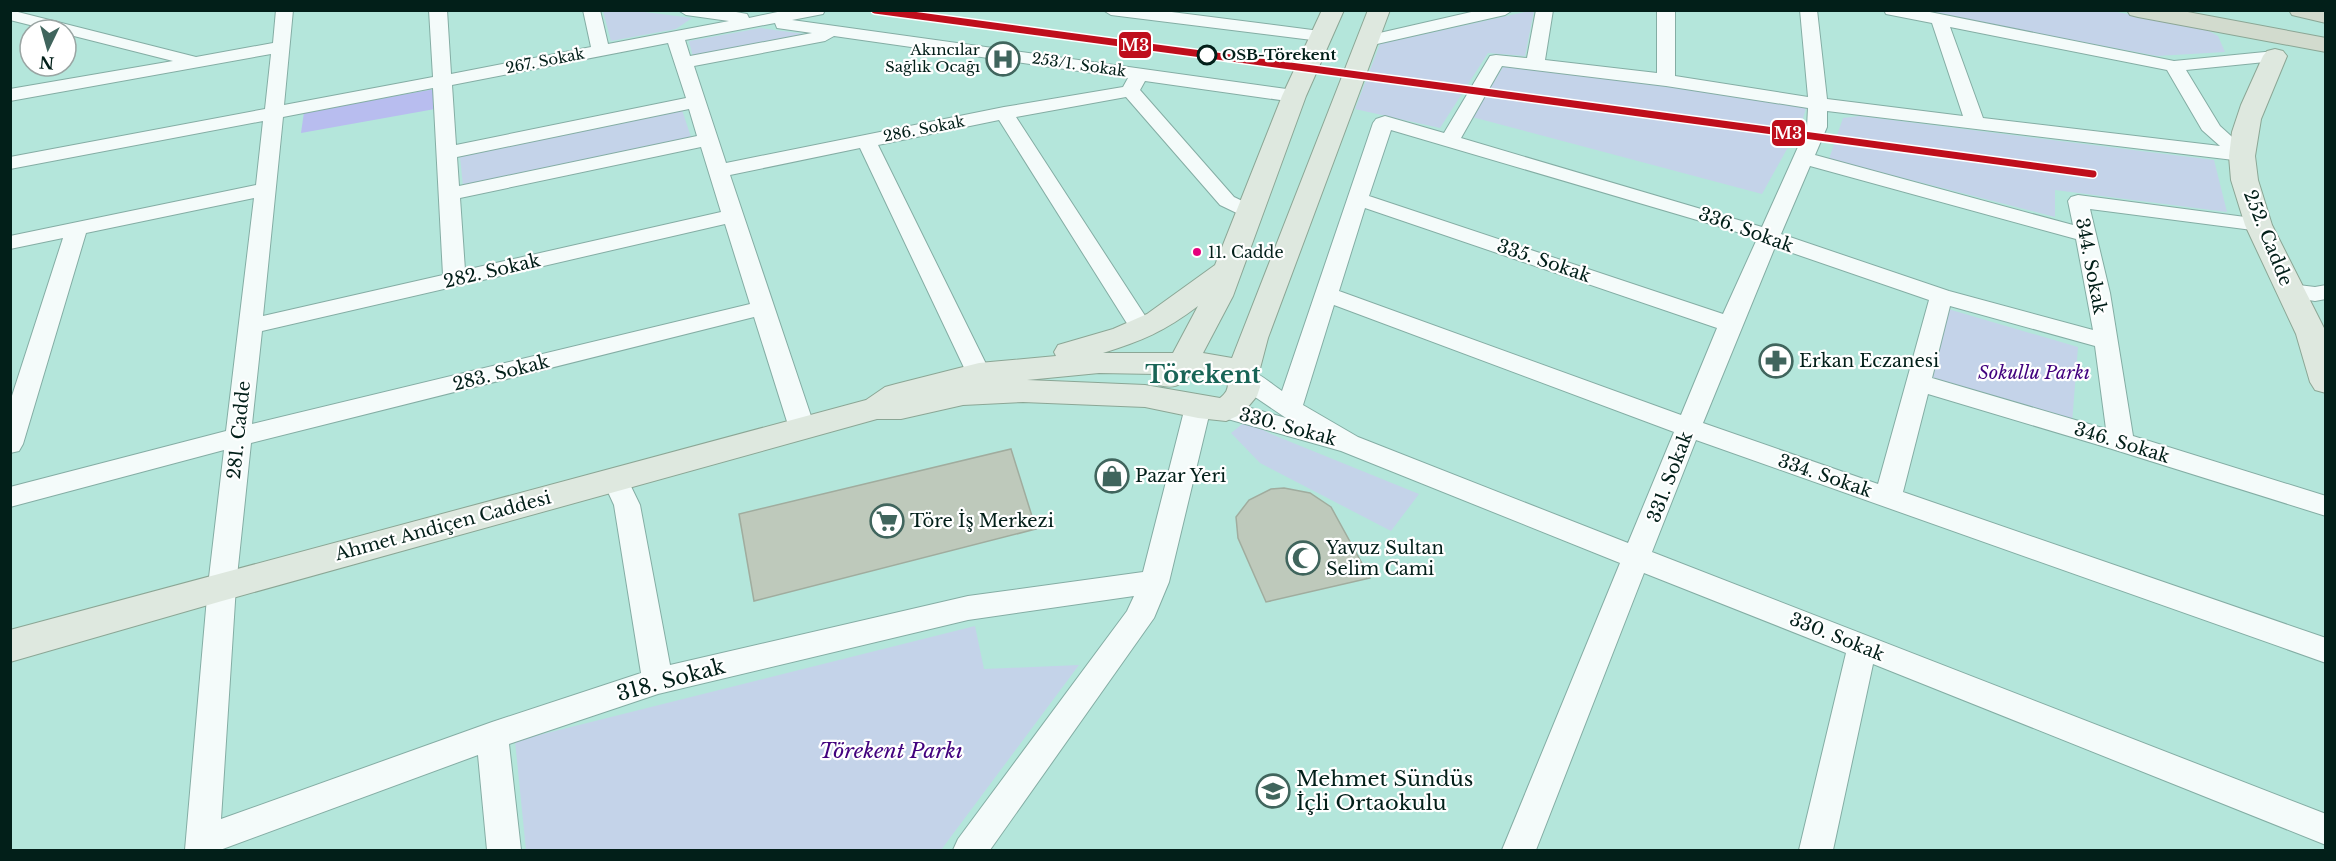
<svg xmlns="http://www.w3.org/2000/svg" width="2336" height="861" font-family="'Libre Baskerville',serif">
  <rect width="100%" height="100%" fill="#b4e6db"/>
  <path fill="#c4d3e9" d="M603,11h34l55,7 -16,11 -65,12z
    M1529,11h5l-9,45 -37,-3 -48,75 -85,-19 25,-65z
    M1918,11h194l93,18 13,7 7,16 -68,4z
    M761,28l51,7 -119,22 -4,-16z
    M1505,64l170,22 131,22 -4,14 -40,72 -290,-77z
    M682,110l9,27 -228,49 -3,-29z
    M1860,116l354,44 13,52 -172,-22v27l-226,-58 14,-41z
    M1948,309l130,38 -6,76 -141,-43z
    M1246,421l25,13 148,60 -28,37 -131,-68 -29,-30z
    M975,626l9,43 95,-4 -138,185h-415l-11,-109z"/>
  <path fill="#b8bdef" d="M435,89v20l-134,24 3,-21z"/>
  <path fill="#bec9bb" stroke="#a0ac9e" stroke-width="1.5" d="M1011,449l25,80 -282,72 -15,-87z
    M1284,488l26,5 21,14 39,71 -104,24 -28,-64 -2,-21 13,-17 22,-11z"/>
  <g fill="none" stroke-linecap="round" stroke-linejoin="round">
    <g stroke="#84ada4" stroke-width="2">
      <path id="minor" d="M10,10l186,47 77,-14 3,-33h17l-9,95 149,-28 -4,-67h18l4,64 140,-27 -8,-37h17l8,34 121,-23 -43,-6 -8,-5h47l22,4 2,4 38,-8h38l-2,4 -31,6 502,70 7,2 2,4 -2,4 -7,2 -149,-21 -5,9 94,107 25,12 4,4 -4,4 -7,2 -7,-2 -25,-12 -94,-108 -110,20 137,211 -4,5 -8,3 -8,-3 -134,-213 -121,25 113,229 -3,6 -9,2 -9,-2 -3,-6 -107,-226 -130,27 85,253 -4,6 -9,3 -9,-3 -4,-6 -35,-111 -503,126 -15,143 -15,233 271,-97 149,-49 -27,-168 -12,-26 4,-7 9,-3 9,3 16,33 30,160 298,-69 175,-24 42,-165 4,-6 9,-3 9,3 4,6 -42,175 -15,36 -164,232h-37l5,-11 169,-228 7,-15 -166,24 -310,74 -149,50 12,106h-34l-9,-95 -258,95h-35l23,-264 16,-136 -214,57v-20l216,-56 28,-233 -168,35 -63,211 -4,7 -9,2v-51l53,-164 -53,11v-13l246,-51 7,-64 -253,48v-12l255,-48 6,-55 -261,47v-12l163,-28 -107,-27v-4h-16l-40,-10zM775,23l2,5 35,5 -122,23 -5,-16zM834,36l294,42 -5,9 -119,20 -278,56 -32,-97 131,-25zM668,43l18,55 -230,47 -4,-60zM433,88l10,187 -180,41 20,-199zM689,109l8,27 -238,50 -2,-29zM701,147l20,65 -256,58 -5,-72zM725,224l25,80 -498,120 10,-93z
        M1103,10h53l164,21 6,1 3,4 -3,4 -6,1 -209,-26z
        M1480,10h33l-8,5 -137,31 -6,-1 -3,-4 3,-4z
        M1536,10h17l-8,50 112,13v-63h18v66l133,21 -8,-87h17l10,89 136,17 -31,-93 -46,-9 -2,-4h36l254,51 101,-10 6,1 3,4 -3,4 -6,1 -89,9 34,56 32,29 -3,4 -7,2 -415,-50v16l-12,28 258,70 -5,-24 3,-4 7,-2 190,25 3,5 -3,5 -8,1 -170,-22 20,84 23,143 193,60v20l-214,-67 -184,-55 -25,98 423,146v25l-630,-223 -44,112 674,262v31l-453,-181 -40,186h-34l47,-197 -202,-80 -108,277h-34l118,-287 -279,-112 -124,-35 -4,-6 4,-6 9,-3 60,17 -53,-36 -3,-6 3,-6c19,-5 34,11 49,21l91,-268 3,-4 9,-3 59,17 46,-77 6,-1 31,3zM1950,27l217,43 35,60 18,16 -237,-28zM1502,66l164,20 142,22 -1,19 -45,100 -301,-89zM1391,130l340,100 26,9 -34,75 -354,-118zM1810,166l266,73 17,91 -144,-39 -168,-57zM1365,208l352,120 -36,87 -342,-124zM1775,247l154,53 -51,184 -175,-61zM1334,305l340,127 -46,111 -270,-106 -55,-32zM1950,306l145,40 11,83 -174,-51z
        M2290,284l25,3 11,-2v14l-11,2 -33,-5 -3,-5 3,-5z"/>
    </g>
    <g stroke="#8ba695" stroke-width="2">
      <path id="major" d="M1322,10h22l-38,86 -73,200 -30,57 29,5 136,-348h22l-122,328 -10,38 2,11 -3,9 -15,18 -16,7 -28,-3 -53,-11 -122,-5 -60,3 -62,14h-24l-655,182 -212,61v-32l856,-230 19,-13 11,-3 83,-21 77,-7 -2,-4 4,-7 55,-16 34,-15 68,-49 67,-169zM1198,306l-25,47h-70c39,-12 62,-22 95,-47zM1099,373l57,1 -2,3 5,8c15,4 21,1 32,-11l24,1 13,7c0,8 -2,11 -8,16l-75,-13 -118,-5z
        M2275,49l8,2 4,5 -26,63 -6,37 3,24 14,45 54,107v61l-11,-3 -5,-8 -14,-48 -51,-109 -14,-45 -2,-24 3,-24 9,-27 22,-49 4,-5z"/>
    </g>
    <g stroke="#8ba695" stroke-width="2">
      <path id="highway" d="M2127,10h50l149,28v14l-188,-35 -8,-2z
        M2289,10h37v13l-34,-8z"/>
    </g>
    <use href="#minor" fill="#f4fbfa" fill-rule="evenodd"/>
    <use href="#major" fill="#dee8df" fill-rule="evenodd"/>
    <use href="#highway" fill="#d2dbce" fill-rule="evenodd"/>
    <g stroke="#fff" stroke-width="10">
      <path id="metro-1" d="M875,10l1218,164"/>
    </g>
    <use href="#metro-1" stroke="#bf0e1c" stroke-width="7"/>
  </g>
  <defs>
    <g id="hospital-ring" transform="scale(1.725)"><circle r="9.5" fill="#fff" stroke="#40655d" stroke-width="1.5"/><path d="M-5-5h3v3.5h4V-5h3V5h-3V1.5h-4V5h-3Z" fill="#40655d"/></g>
    <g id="pharmacy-ring" transform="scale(1.725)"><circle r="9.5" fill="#fff" stroke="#40655d" stroke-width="1.5"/><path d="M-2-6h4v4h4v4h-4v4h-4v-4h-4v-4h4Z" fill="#40655d"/></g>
    <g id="shop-ring" transform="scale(1.725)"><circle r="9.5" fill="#fff" stroke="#40655d" stroke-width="1.5"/><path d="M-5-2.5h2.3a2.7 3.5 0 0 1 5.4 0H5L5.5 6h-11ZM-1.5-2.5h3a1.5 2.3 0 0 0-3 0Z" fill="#40655d"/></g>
    <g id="supermarket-ring" transform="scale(1.725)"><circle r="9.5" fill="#fff" stroke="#40655d" stroke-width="1.5"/><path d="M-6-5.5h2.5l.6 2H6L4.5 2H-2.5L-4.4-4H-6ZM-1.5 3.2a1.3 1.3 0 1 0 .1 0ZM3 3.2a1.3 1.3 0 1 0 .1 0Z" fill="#40655d"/></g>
    <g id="mosque-ring" transform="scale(1.725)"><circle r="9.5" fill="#fff" stroke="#40655d" stroke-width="1.5"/><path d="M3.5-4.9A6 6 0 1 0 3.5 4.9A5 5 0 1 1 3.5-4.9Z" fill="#40655d"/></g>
    <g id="school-ring" transform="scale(1.725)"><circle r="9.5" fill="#fff" stroke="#40655d" stroke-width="1.5"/><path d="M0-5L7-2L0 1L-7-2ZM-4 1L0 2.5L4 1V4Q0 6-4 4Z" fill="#40655d"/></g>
  </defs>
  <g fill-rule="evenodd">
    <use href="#hospital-ring" x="1003" y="59"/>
    <use href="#pharmacy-ring" x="1776" y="361"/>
    <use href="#shop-ring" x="1112" y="476"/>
    <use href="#supermarket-ring" x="887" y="521"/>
    <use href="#mosque-ring" x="1303" y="558"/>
    <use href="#school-ring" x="1273" y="791"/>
  </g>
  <circle fill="#fff" stroke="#021f19" stroke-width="3" cx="1207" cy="55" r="9"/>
  <circle fill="#e5007d" stroke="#fff" stroke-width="2" cx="1197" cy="252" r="5"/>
  <g text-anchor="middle" stroke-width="4.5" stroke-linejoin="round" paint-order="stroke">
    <g font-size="15" fill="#021f19" stroke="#fff" text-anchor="end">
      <text x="980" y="55">Akıncılar<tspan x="980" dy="17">Sağlık Ocağı</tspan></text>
    </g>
    <g font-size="15" font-weight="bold" fill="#021f19" stroke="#fff" text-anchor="start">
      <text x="1222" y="60">OSB-Törekent</text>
    </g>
    <g font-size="15" fill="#021f19" stroke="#fff">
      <text transform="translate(545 61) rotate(-11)" y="5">267. Sokak</text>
      <text transform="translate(1079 65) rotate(8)" y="5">253/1. Sokak</text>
      <text transform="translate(924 129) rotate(-11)" y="5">286. Sokak</text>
    </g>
    <g font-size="16" fill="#021f19" stroke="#fff" text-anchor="start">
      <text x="1208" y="258">11. Cadde</text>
    </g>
    <g font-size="18" fill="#021f19" stroke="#fff">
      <text transform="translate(1746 230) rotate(20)" y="6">336. Sokak</text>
      <text transform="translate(2268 238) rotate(68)" y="6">252. Cadde</text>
      <text transform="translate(1544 261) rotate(19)" y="6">335. Sokak</text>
      <text transform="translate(2091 266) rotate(79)" y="6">344. Sokak</text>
      <text transform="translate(492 271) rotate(-13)" y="6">282. Sokak</text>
      <text transform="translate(501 373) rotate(-14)" y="6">283. Sokak</text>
      <text transform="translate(1288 427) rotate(15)" y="6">330. Sokak</text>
      <text transform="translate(239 430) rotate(-84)" y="6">281. Cadde</text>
      <text transform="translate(2122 443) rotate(17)" y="6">346. Sokak</text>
      <text transform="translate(1825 476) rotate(19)" y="6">334. Sokak</text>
      <text transform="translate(1670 477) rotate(-69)" y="6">331. Sokak</text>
      <text transform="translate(443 526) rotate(-15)" y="6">Ahmet Andiçen Caddesi</text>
      <text transform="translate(1837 637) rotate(22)" y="6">330. Sokak</text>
    </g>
    <g font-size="18" fill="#021f19" stroke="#fff" text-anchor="start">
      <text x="1799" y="367">Erkan Eczanesi</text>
      <text x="1135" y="482">Pazar Yeri</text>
      <text x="910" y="527">Töre İş Merkezi</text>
      <text x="1326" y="554">Yavuz Sultan<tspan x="1326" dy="21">Selim Cami</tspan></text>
    </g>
    <g font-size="18" font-style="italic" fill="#42027e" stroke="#fff">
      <text x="2034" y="379">Sokullu Parkı</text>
    </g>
    <g font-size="21" fill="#021f19" stroke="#fff">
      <text transform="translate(671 680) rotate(-15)" y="7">318. Sokak</text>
    </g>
    <g font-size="21" font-style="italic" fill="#42027e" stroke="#fff">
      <text x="891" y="758">Törekent Parkı</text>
    </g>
    <g font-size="21" fill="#021f19" stroke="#fff" text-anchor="start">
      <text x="1296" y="786">Mehmet Sündüs<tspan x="1296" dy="24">İçli Ortaokulu</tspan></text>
    </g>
    <g font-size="24" font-weight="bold" fill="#186456" stroke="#fff">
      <text x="1203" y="383">Törekent</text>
    </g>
  </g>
  <g stroke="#fff" stroke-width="2">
    <rect x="1118" y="31" width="34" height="28" rx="6" fill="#bf0e1c"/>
    <rect x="1771" y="119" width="35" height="28" rx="6" fill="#bf0e1c"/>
  </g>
  <g font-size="16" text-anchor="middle" font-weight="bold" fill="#fff">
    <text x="1135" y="51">M3</text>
    <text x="1788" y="139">M3</text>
  </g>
  <rect width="2336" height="861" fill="none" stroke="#021f19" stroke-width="24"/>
  <g transform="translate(48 48) rotate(185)"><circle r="28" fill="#ffffff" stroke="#9aa5a3" stroke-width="1.5"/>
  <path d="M0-4.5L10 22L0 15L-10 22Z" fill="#40655d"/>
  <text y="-9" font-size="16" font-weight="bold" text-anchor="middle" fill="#021f19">N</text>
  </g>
</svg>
